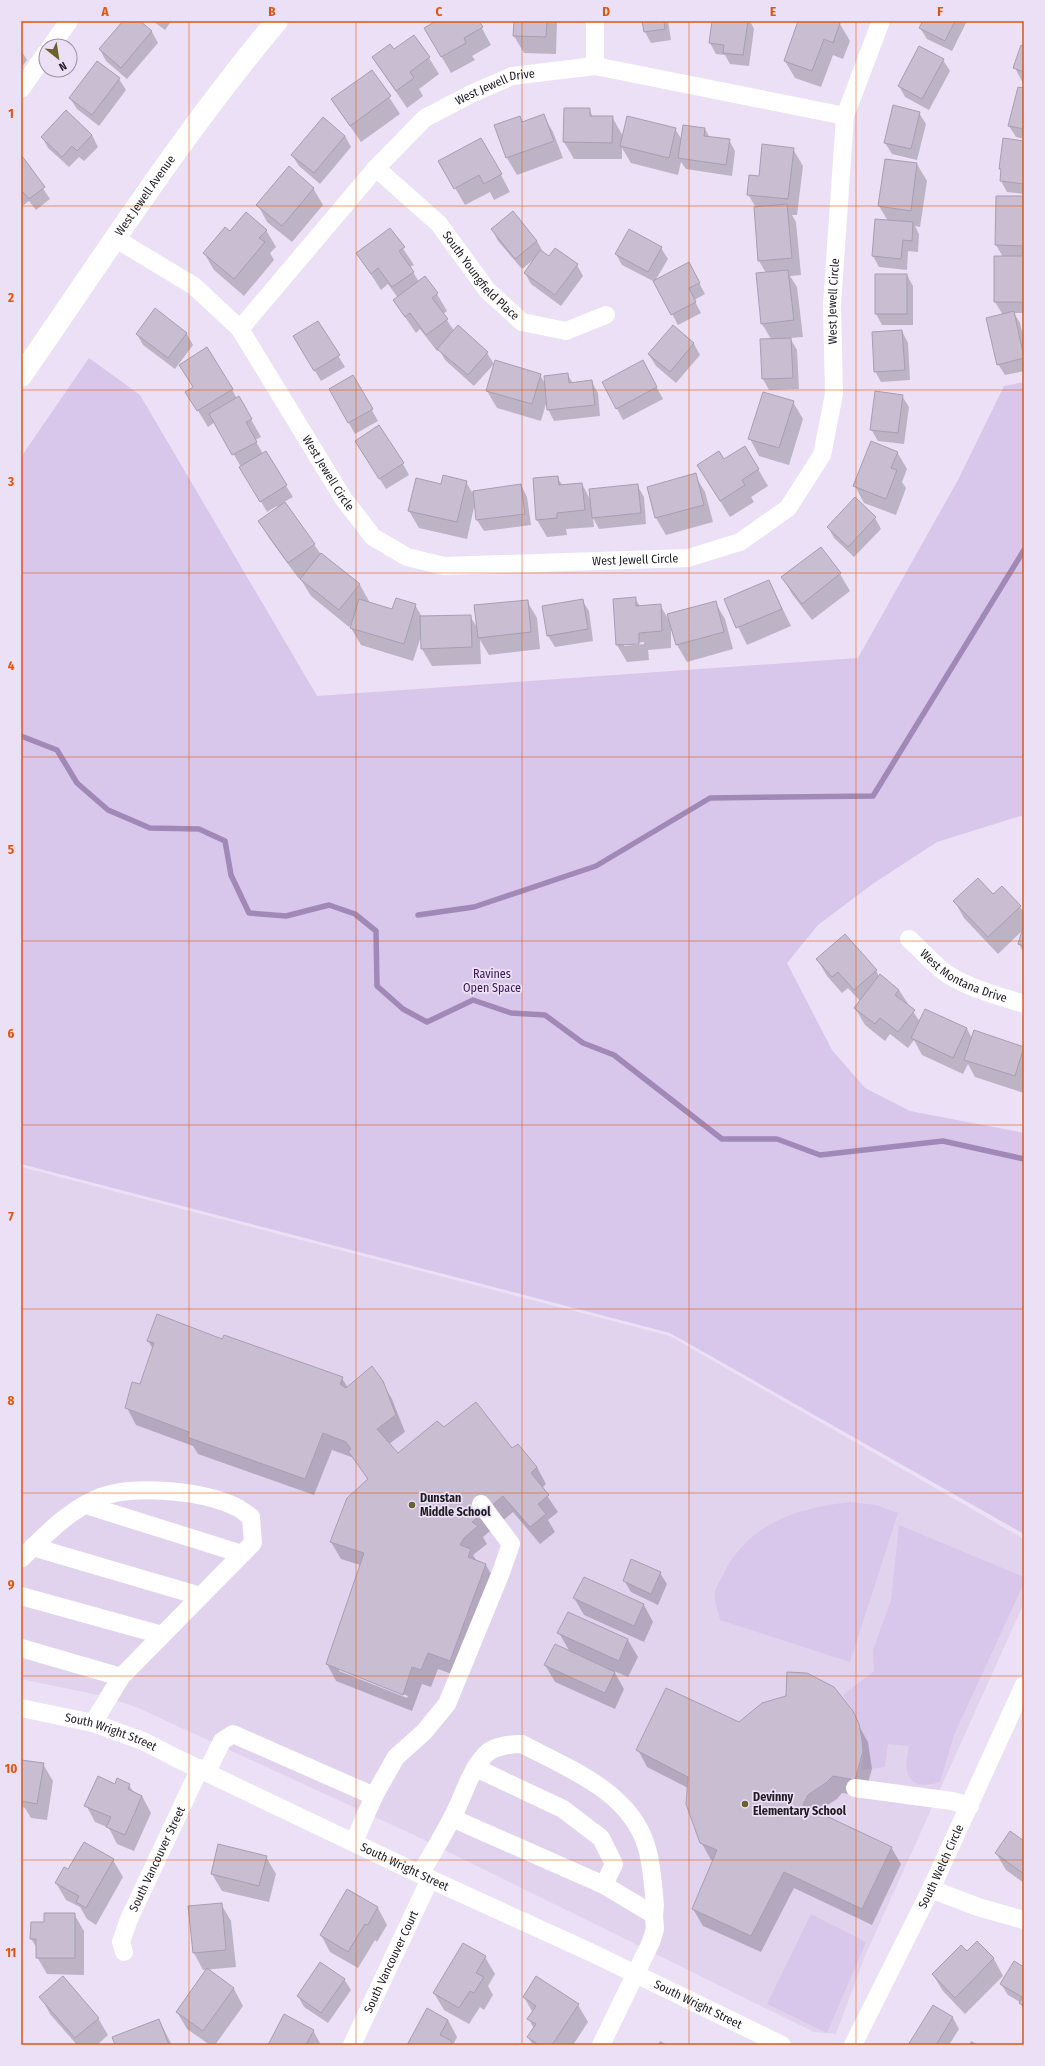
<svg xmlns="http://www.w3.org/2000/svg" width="1045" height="2066" font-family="'Fira Sans Condensed',sans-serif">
  <rect width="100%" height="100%" fill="#ebe0f5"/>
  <path fill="#e1d3ee" d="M21,1167l649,169 354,203v64l-159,353 -29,78 -22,-2 -400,-197 -278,-128 -33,-11 -82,-17z"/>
  <path fill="#d9c6eb" d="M89,358l51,37 177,301 541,-38 100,-178 46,-94 20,-4v433l-87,27 -63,41 -56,42 -31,38 45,87 33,38 45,23 114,22v401l-354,-201 -649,-169v-707z
    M850,1502l26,3 22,8 -48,149 -130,-42c-1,-8 -7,-20 -5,-27 0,-6 7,-14 9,-20 25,-50 74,-65 126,-71z
    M899,1525l125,52v6l-70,152 -14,47c-13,4 -29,6 -33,-11 -2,-8 1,-17 2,-25l-21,-2 -3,23 -23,3c3,-32 0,-49 -19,-75l31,-24 -1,-21 18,-50z
    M811,1914l55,28 -39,91 -60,-29z"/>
  <path fill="#0003" fill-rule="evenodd" d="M125,21h14l13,11 6,11 -31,36 -21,-18 -6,-11z
    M153,21h18l-6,9z
    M438,21h40l13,24 -19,11 3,4 -24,13 -26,-45z
    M515,21h42l-1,33 -32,-1 -10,-17z
    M643,21h25l3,19 -20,3 -6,-11z
    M713,21h37l4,8 -5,37 -19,-2 -5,-9 -9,-1 -6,-11z
    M799,21h33l8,3 10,17 -7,18 -10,-4 -12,32 -26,-9 -10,-17z
    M924,21h43l-15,30 -25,-12 -7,-11z
    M1024,47v38l-9,-17z
    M21,50l6,10 -6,8z
    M394,51l35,7 10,16 -20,15 4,7 -16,12 -34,-50z
    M943,60l7,11 -21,39 -24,-13 -6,-11z
    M372,71l28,43 -39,28 -29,-42z
    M119,79l7,11 -27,36 -22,-17 -7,-11z
    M1024,89v50l-8,-2 -7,-11z
    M589,109l4,8h19l11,19 52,-7 7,11 23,-11 5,9 19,2 6,11 -3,25 -46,-7 -5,-7 -3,13 -47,-12 -9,-15v11h-48l-10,-17z
    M66,112l26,23 6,12 -14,14 -5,-4 -10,10 -21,-19 -6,-11z
    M919,113l7,11 -9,36 -25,-6 -7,-11z
    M543,115l10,17 10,26 -46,17 -10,-17 -11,-32 24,-9 3,6z
    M345,136l6,11 -31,37 -21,-18 -7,-11z
    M1024,142v52l-17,-2 -6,-11 1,-9 -2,-4z
    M793,149l10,17 -6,49h-5l4,7 5,53 -11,1 7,11 6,50 -13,1 7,12 2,39 -30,1 -6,-11 8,-40 -9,-15 4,-51 -7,-12 -3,-53 -8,-14 12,-17z
    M491,156l19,36 -16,8 -4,-8 -25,13 -25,-43z
    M22,157l28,42 -14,11 -7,-9 -8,6z
    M917,164l10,17 -7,46 -5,-1 4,8 -1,18 -10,-1 -1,19 -28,-3 -6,-11 3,-36 12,1 -9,-15z
    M313,188l10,17 -31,37 -25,-20 -9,-17z
    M1024,197v116h-10l6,10 4,16v32l-19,4 -7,-11 5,-49 -8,-13v-45h8l-7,-12z
    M390,229l24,36 -4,2 9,15 18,12 10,17 -4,3 11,17 33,22 7,11 -20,22 -29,-26 -6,-11 -2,2 -17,-22 -4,4 -22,-32 4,-3 -10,-14 -7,6 -24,-37z
    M492,229l45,12 6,11 6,6 28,7 6,11 -22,30 -30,-22 -6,-11 8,-13 -11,9 -24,-28z
    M266,230l10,17 -6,6 4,7 -30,36 -30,-26 -10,-17 26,-20z
    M661,248l7,11 -13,22 40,-6 10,19 -11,6 7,13 -23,12 -23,-43 -33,-17 -6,-11z
    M907,275l6,11v39h-31l-6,-11z
    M155,310l32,24 6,11 -18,24 -32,-24 -6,-11z
    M318,322l27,45 -24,14 -20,-33z
    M673,326l21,18 6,11 -24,28 -20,-17 -7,-11z
    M902,331l6,12 2,37 -29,2 -6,-11z
    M180,365l52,24 5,10 2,-1 22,39 -6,3 8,14 2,-2 28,45 -9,5 36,51 40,32 9,16 -1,2 25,7 22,-5 7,12 48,-1 8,13 49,-28 10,17 3,31 -51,6 -9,-15 1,24 -49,2 -10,-17v-16l-9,28 -52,-16 -10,-17 1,-5 -3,4 -38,-31 -11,-18 -1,1 -30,-41 -10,-17 19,-14 -1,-1 -10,6 -52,-90 -7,5 -11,-18 -3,-21z
    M649,373l14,26 -40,21 -20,-38z
    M567,374l6,9 19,-1 6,11 2,23 -46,5 -6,-12 -1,-9 -6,21 -44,-13 -10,-17 53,-16 6,10z
    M353,376l25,45 -23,13 -25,-45z
    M902,396l7,11 -5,37 -26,-3 -7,-12z
    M793,402l10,17 -14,46 -30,-9 -9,-17z
    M363,452l40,12 6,11 -23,14z
    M897,452l10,17 -5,13 4,6 -10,27 -32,-12 -9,-17z
    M724,461l34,8 10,17 -17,11 3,5 -24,15 -32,-51z
    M695,475l10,17 8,30 -47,13 -10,-17 -8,-30z
    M557,477l6,9 19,-2 9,17 46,-16 7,12 2,27 -47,5 -6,-11 1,9 -28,2 1,6 -20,2 -10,-17z
    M466,482l6,10 49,-7 6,12 4,28 -47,6 -7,-11 -2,-17 -8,36 -48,-11 -10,-17 33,-26z
    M875,518l6,11 -27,28 -20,-19 -6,-11z
    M821,548l19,26 10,17 -38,29 -20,-26 -9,-16z
    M769,581l22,45 -44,19 -22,-45z
    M635,599l5,7 20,-1 10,17 45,-20 10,17 8,30 -46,13 -10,-17 -6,-22v25l-23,2 1,10 -22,2 -10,-17zM644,642v2l-20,2v-2z
    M582,600l7,11 4,30 -38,6 -7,-11 -4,-30z
    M993,896l27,11 4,6v40l-5,-9 4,-14 -25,24 -34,-36 -9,-16z
    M817,959l59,11 3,7 20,13 21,32 6,-11 41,18 5,9 2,-7 50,17v45l-49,-16 -7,-13 -5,10 -41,-19 -8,-15 -6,8 -18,-14 -5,7 -20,-16 -10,-17 5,-7 -12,-13 -6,5 -15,-17z
    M225,1336l117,42 6,10 34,-6 10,17 13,33 -16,12 9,11 46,-27 68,22 25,17 9,17 -4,4 16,24 -10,8 7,12 -15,12 -27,-32 -30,25 4,7 -14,11 4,6 9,4 9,16 -35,96 -22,-8 -7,18 -9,-3 -10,27 -76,-30 -9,-17 33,-99 -19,-6 -10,-17 37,-62 -14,-22 -22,-8 -18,45 -116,-41 -5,-8 -57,-21 -9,-17 13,-22 13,-37 -5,-8h74zM339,1668l69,28 -1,2 -68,-27z
    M632,1560l28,13 7,11 -9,21 -27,-13 -7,-12z
    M584,1579l60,26 9,17 -9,20 -60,-27 -10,-17z
    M569,1614l59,26 10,17 -10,20 -14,-6 10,18 -9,20 -60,-27 -10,-17 25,-13 -11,-19z
    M843,1698l25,44 4,27 -8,27 -22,-3 -5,6 -20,13 74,35 10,17 -29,61 -78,-37 -33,64 -58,-26 -10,-17 21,-48 -3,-1 -10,-18 -13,-54 -41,-21 -9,-17 101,-27z
    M21,1761l22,3 10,17 -6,39 -16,-2 -6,-10 -4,-1z
    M115,1785h14l5,8 8,3 9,17 -17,38 -17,-7 -8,-16 -14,-6 -9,-17z
    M1024,1842v41l-18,-13 -10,-17z
    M266,1857l10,17 -7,28 -47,-11 -10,-17z
    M113,1860l10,17 -27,48 -9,-6 -7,-12 -14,-7 -10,-17 13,-12z
    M348,1890l30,18 9,17 -10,17 -2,-2 -17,28 -28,-16 -9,-17z
    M221,1904l10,17 5,46 -33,3 -9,-17z
    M74,1914l10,17v44l-37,-1 -10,-17v-9l-6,-9z
    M977,1942l17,17 9,17 -38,38 -22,-23 -10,-16 34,-23z
    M485,1957l10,17 -7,12 5,9 -9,15 -4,-3 -11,17 -25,-14 -10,-17z
    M1024,1968v43l-4,-9 -12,-7 -7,-11z
    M207,1970l27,19 9,17 -28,39h-5l-23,-16 -10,-17z
    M344,1979l7,11 -23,33 -24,-16 -6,-11z
    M41,1997l57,21 10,17 -11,10h-20l-27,-31z
    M524,1997l54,8 10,17 -15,23h-40l-5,-8 6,-8 -5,-10 4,-6z
    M933,2006l20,12 6,11 -10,16h-39z
    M159,2020l13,25h-56z
    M448,2020l9,17 -4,8h-45z
    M313,2030l8,15h-52z
    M660,2041l8,4h-10z
    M971,2041l8,4h-10z"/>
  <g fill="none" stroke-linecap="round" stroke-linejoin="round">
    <path stroke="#a189b7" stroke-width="5.5" d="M21,736l36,14 20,33 31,27 42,18 49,1 26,12 6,34 18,38 37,3 43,-11 26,9 21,17 1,55 26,23 24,13 46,-22 38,13 34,2 38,28 31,12 108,84h55l43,16 123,-14 81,18
      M418,915l56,-8 122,-41 114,-68 163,-2 151,-246"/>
  </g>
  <path fill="#c8bdd1" stroke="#a89eb2" d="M123,21h17l12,10 -31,37 -22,-19z
    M436,21h43l4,6 -19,11 2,5 -25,14 -17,-29z
    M514,21h33l-1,16 -33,-1z
    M642,21h22l1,8 -21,3z
    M712,21h36l-5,34 -20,-2 1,-8 -15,-2z
    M798,21h37l5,2 -7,20 -9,-4 -12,32 -28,-10z
    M923,21h32l-10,20 -26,-13z
    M414,35l16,22 -20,15 4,6 -18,13 -24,-34 18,-13 4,5z
    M1021,45l3,1v26l-11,-4z
    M919,46l25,13 -22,40 -24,-13z
    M97,61l23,17 -28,37 -23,-17z
    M372,70l19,26 -41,30 -19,-27z
    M1018,87l6,1v41l-16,-3z
    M893,105l27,7 -9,37 -27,-6z
    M564,108h26v8h23l-1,27 -49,-1z
    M66,110l26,25 -15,16 -5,-5 -10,11 -21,-20z
    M544,114l10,27 -48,17 -12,-33 26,-9 2,6z
    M627,116l49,12 -7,30 -49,-12z
    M323,117l22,19 -31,37 -23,-18z
    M683,125l22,3 -1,8 26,3 -4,26 -48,-7z
    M481,138l21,36 -18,10 -5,-9 -25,14 -16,-28z
    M1003,138l21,3v43l-24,-3 1,-12h-2z
    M762,144l32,4 -6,51 -41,-4 2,-20 10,1z
    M22,156l23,31 -16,12 -7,-8 -1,1z
    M885,159l32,4 -6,48 -33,-5z
    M289,166l25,22 -32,38 -26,-21z
    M996,196h28v50l-29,-1z
    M787,204l5,54 -34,3 -4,-54z
    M513,211l24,30 -22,18 -24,-30z
    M246,212l21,18 -8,8 6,4 -31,37 -31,-26 22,-26 5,4z
    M875,219l38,3 -1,19 -9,-1 -2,19 -29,-3z
    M390,228l15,19 -6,4 15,21 -22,15 -14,-19 -7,6 -15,-21z
    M629,229l33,18 -14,25 -33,-18z
    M555,248l23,16 -23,31 -31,-22 16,-23 9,6z
    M994,256h30v46h-30z
    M689,262l11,21 -11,5 7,14 -25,13 -18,-34z
    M788,270l6,50 -33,4 -5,-51z
    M875,274h32v40h-32z
    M425,276l13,17 -6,5 16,21 -22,16 -16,-22 -5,4 -12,-17z
    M155,308l32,25 -19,25 -32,-24z
    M1014,311l10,47 -27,7 -11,-47z
    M318,321l22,34 -26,16 -21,-35z
    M458,325l30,27 -20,23 -31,-26z
    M673,325l21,18 -24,29 -22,-18z
    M902,330l3,40 -31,2 -2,-40z
    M791,338l2,40 -31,1 -2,-40z
    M207,347l26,42 -36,22 -12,-19 8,-5 -14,-22z
    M495,360l46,14 -9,30 -46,-13z
    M643,360l14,27 -41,22 -14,-27z
    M568,373l1,10 23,-3 3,25 -48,5 -3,-34z
    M353,375l20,34 -25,14 -19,-34z
    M875,391l28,4 -5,38 -28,-3z
    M763,392l31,9 -15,47 -31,-9z
    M239,396l13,23 -6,3 11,20 -25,13 -23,-41z
    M379,425l25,38 -25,16 -24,-38z
    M871,441l27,11 -7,16 6,2 -11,29 -33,-13z
    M745,446l14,23 -17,11 3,5 -25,16 -23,-36 22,-14 5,8z
    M266,451l21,34 -27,17 -21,-35z
    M696,473l8,32 -49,13 -8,-31z
    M443,475l24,6 -10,41 -49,-11 8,-33 25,6z
    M558,476l1,9 23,-2 3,27 -28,3v5l-21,2 -3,-42z
    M521,484l4,30 -49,6 -3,-29z
    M638,484l3,29 -49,5 -3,-29z
    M855,497l21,20 -28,30 -21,-20z
    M285,502l30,42 -27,19 -30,-42z
    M821,547l20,26 -39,31 -21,-27z
    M321,553l39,31 -21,26 -39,-31z
    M769,580l13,29 -46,19 -12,-29z
    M636,597v9l25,-2 1,27 -23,2v11l-23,1 -3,-46z
    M396,598l20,6 -12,40 -54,-16 9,-29 33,10z
    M583,599l5,30 -41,7 -5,-30z
    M528,600l3,32 -53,6 -4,-33z
    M716,601l8,31 -48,13 -9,-31z
    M471,615l1,32 -51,2 -1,-33z
    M978,878l15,16 9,-8 19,20 -33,31 -35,-36z
    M1024,924v22l-6,-2z
    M845,934l32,36 -23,20 -16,-18 -6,5 -16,-18z
    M880,974l19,16 -4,5 20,15 -17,22 -18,-14 -5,6 -21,-16z
    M925,1009l42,19 -14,30 -42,-20z
    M974,1030l50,17 -9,29 -51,-16z
    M157,1314l65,25 2,-4 119,42 -3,7 6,4 26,-22 11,15 13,34 -19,14 21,24 39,-32 7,6 32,-25 36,46 6,-4 19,23 -6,6 18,22 -11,9 8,10 -16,13 -27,-31 -31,26 6,4 -14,12 -4,7 11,4 -3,8 18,7 -36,97 -22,-8 -7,17 -9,-3 -9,28 -77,-31 38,-111 -34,-11 17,-44 21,-19 -20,-28 3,-2 -5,-7 -23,-9 -18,46 -118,-42 2,-5 -64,-24 7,-26 8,2 14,-41 -7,-2z
    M631,1559l30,13 -10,22 -28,-13z
    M584,1577l60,27 -10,22 -61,-28z
    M568,1612l60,27 -9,22 -62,-28z
    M555,1644l60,28 -10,21 -61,-28z
    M787,1672l20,1 27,14 19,24 6,13 3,16 1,11 -8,29 -22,-4 -6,6 -19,13 -5,10 89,42 -30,62 -78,-37 -33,64 -59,-27 25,-59 -17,-7 -14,-39 2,-27 -52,-27 30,-62 73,34 23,-19 24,-7z
    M21,1760l23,3 -7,41 -16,-3z
    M98,1776l17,8 2,-6 13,6 -2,5 14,7 -17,39 -19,-8 5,-10 -27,-11z
    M1010,1831l14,10v33l-29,-21z
    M84,1842l30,17 -28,49 -10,-6 3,-6 -24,-13 9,-16 4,2z
    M218,1844l49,12 -8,30 -48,-12z
    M347,1889l31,18 -10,18 -3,-1 -17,28 -28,-17z
    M222,1903l4,47 -33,3 -5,-47z
    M44,1913h31v45h-39v-19h-6l1,-17h13z
    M977,1941l17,17 -39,40 -23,-24 29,-29 6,6z
    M463,1943l23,13 -10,17 8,4 -10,16 -4,-2 -11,17 -26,-15z
    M1014,1961l10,6v39l-5,-3 3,-6 -22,-13z
    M320,1962l25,17 -24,34 -24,-17z
    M207,1968l27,20 -31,43 -27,-19z
    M63,1976l36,42 -24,20 -36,-41z
    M536,1976l43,28 -27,41h-13l-12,-8 9,-13 -9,-5 9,-13 -13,-9z
    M933,2005l20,12 -17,28h-28z
    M427,2008l21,12 -8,15 12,6 -2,4h-43z
    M284,2014l30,16 -8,15h-38z
    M159,2019l10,26h-54l-3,-8z"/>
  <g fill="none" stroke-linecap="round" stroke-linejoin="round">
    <g stroke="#fff" stroke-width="18">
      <path d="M51,46l18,-25"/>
      <path d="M595,66v-45"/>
      <path d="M21,89l25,-36"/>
      <path id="s1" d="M376,168l63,56 48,66 35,32 44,9 40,-16"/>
      <path id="s2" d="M116,239l78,47 46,43 103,169 30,39 34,20 37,9 244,-8 52,-16 48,-34 34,-53 12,-61 -2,-89 13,-189 36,-95"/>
      <path id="s3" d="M240,329l136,-161 49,-50 46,-24 41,-18 83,-10 250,50"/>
      <path id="s4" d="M909,939c11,10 22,22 34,32 23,17 54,24 81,33"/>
      <path d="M86,1505l156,49"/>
      <path d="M33,1547l167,49"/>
      <path d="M21,1559c23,-23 46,-47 75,-60 34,-16 108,-8 140,8 5,2 10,7 15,10l2,26 -132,134 -28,46"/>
      <path d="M21,1596l141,39"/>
      <path d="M21,1648l100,29"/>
      <path id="s5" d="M21,1708l72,15 50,18 33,17 254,121 160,73 192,93"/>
      <path d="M476,1768l87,41 38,29 13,26 -10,21"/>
      <path d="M207,1772l15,-31 11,-7 141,62 -20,46"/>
      <path d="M855,1788l97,13 18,5"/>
      <path d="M374,1796l22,-39 28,-25 23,-28 53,-129 11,-31 -30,-40"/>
      <path d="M452,1818l152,67 50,30"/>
      <path d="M420,1874c11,-18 22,-37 32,-56 11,-20 17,-46 33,-63 8,-9 26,-11 37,-11 47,25 107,47 124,101 6,18 7,41 9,60l-1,10 1,14 -4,13 -50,103"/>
      <path d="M931,1889l47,18 46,13"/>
      <path id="s6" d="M124,1952l-3,-10 8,-23 71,-151"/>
      <path id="s7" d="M352,2045l78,-166"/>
      <path id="s8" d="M853,2045l78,-156 93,-204"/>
    </g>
    <path stroke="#fff" stroke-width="22" id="s9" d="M21,376c83,-120 162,-243 256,-355"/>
  </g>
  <path fill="none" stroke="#de560d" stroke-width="1" stroke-opacity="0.55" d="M189,21v2024M356,21v2024M522,21v2024M689,21v2024M856,21v2024M21,206h1003M21,390h1003M21,573h1003M21,757h1003M21,941h1003M21,1125h1003M21,1309h1003M21,1493h1003M21,1676h1003M21,1860h1003"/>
  <g fill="#6b612d" stroke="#ebe0f5" stroke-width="1.5">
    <circle cx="412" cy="1505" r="4"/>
    <circle cx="745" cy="1804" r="4"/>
  </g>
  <g text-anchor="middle" stroke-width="3.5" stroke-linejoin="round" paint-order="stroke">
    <g font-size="12" fill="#201c23" stroke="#ebe0f5">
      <text dy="4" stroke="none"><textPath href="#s3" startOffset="358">West Jewell Drive</textPath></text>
      <text dy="4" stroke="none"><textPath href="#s9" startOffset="219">West Jewell Avenue</textPath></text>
      <text dy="4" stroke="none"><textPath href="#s1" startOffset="151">South Youngfield Place</textPath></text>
      <text dy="4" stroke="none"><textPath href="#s2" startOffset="1054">West Jewell Circle</textPath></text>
      <text dy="4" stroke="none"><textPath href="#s2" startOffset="323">West Jewell Circle</textPath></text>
      <text dy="4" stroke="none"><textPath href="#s2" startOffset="670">West Jewell Circle</textPath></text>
      <text dy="4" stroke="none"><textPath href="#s4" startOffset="67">West Montana Drive</textPath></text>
      <text dy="4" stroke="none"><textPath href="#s5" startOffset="93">South Wright Street</textPath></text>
      <text dy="4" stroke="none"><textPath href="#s6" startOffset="101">South Vancouver Street</textPath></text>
      <text dy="4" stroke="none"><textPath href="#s8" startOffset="199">South Welch Circle</textPath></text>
      <text dy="4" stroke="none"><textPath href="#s5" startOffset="417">South Wright Street</textPath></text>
      <text dy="4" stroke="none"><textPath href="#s7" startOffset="92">South Vancouver Court</textPath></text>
      <text dy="4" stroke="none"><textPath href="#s5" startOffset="741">South Wright Street</textPath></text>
    </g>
    <g font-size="12" fill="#3b1952" stroke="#ebe0f5">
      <text x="492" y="978">Ravines<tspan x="492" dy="14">Open Space</tspan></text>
    </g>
    <g font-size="12" font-weight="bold" fill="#201c23" stroke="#ebe0f5" text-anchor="start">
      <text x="420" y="1502">Dunstan<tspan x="420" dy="14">Middle School</tspan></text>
      <text x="753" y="1801">Devinny<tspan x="753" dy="14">Elementary School</tspan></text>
    </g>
  </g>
  <rect width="1045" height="2066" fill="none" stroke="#ebe0f5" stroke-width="44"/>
  <g transform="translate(58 58) rotate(150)"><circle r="19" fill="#ebe0f5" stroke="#9a92a1"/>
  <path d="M0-3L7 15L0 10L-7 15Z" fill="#6b612d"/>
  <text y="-6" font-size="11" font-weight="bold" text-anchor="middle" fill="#201c23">N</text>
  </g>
  <rect x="22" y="22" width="1001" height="2022" fill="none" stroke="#de560d" stroke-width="1.5"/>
  <g font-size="13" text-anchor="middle" font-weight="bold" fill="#de560d">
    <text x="105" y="16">A</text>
    <text x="272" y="16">B</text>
    <text x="439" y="16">C</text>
    <text x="606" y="16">D</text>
    <text x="773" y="16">E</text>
    <text x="940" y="16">F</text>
    <text x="11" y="118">1</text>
    <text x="11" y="302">2</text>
    <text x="11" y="486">3</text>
    <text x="11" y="670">4</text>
    <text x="11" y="854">5</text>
    <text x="11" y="1038">6</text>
    <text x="11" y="1221">7</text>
    <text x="11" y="1405">8</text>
    <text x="11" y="1589">9</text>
    <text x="11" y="1773">10</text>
    <text x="11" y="1957">11</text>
  </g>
</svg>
